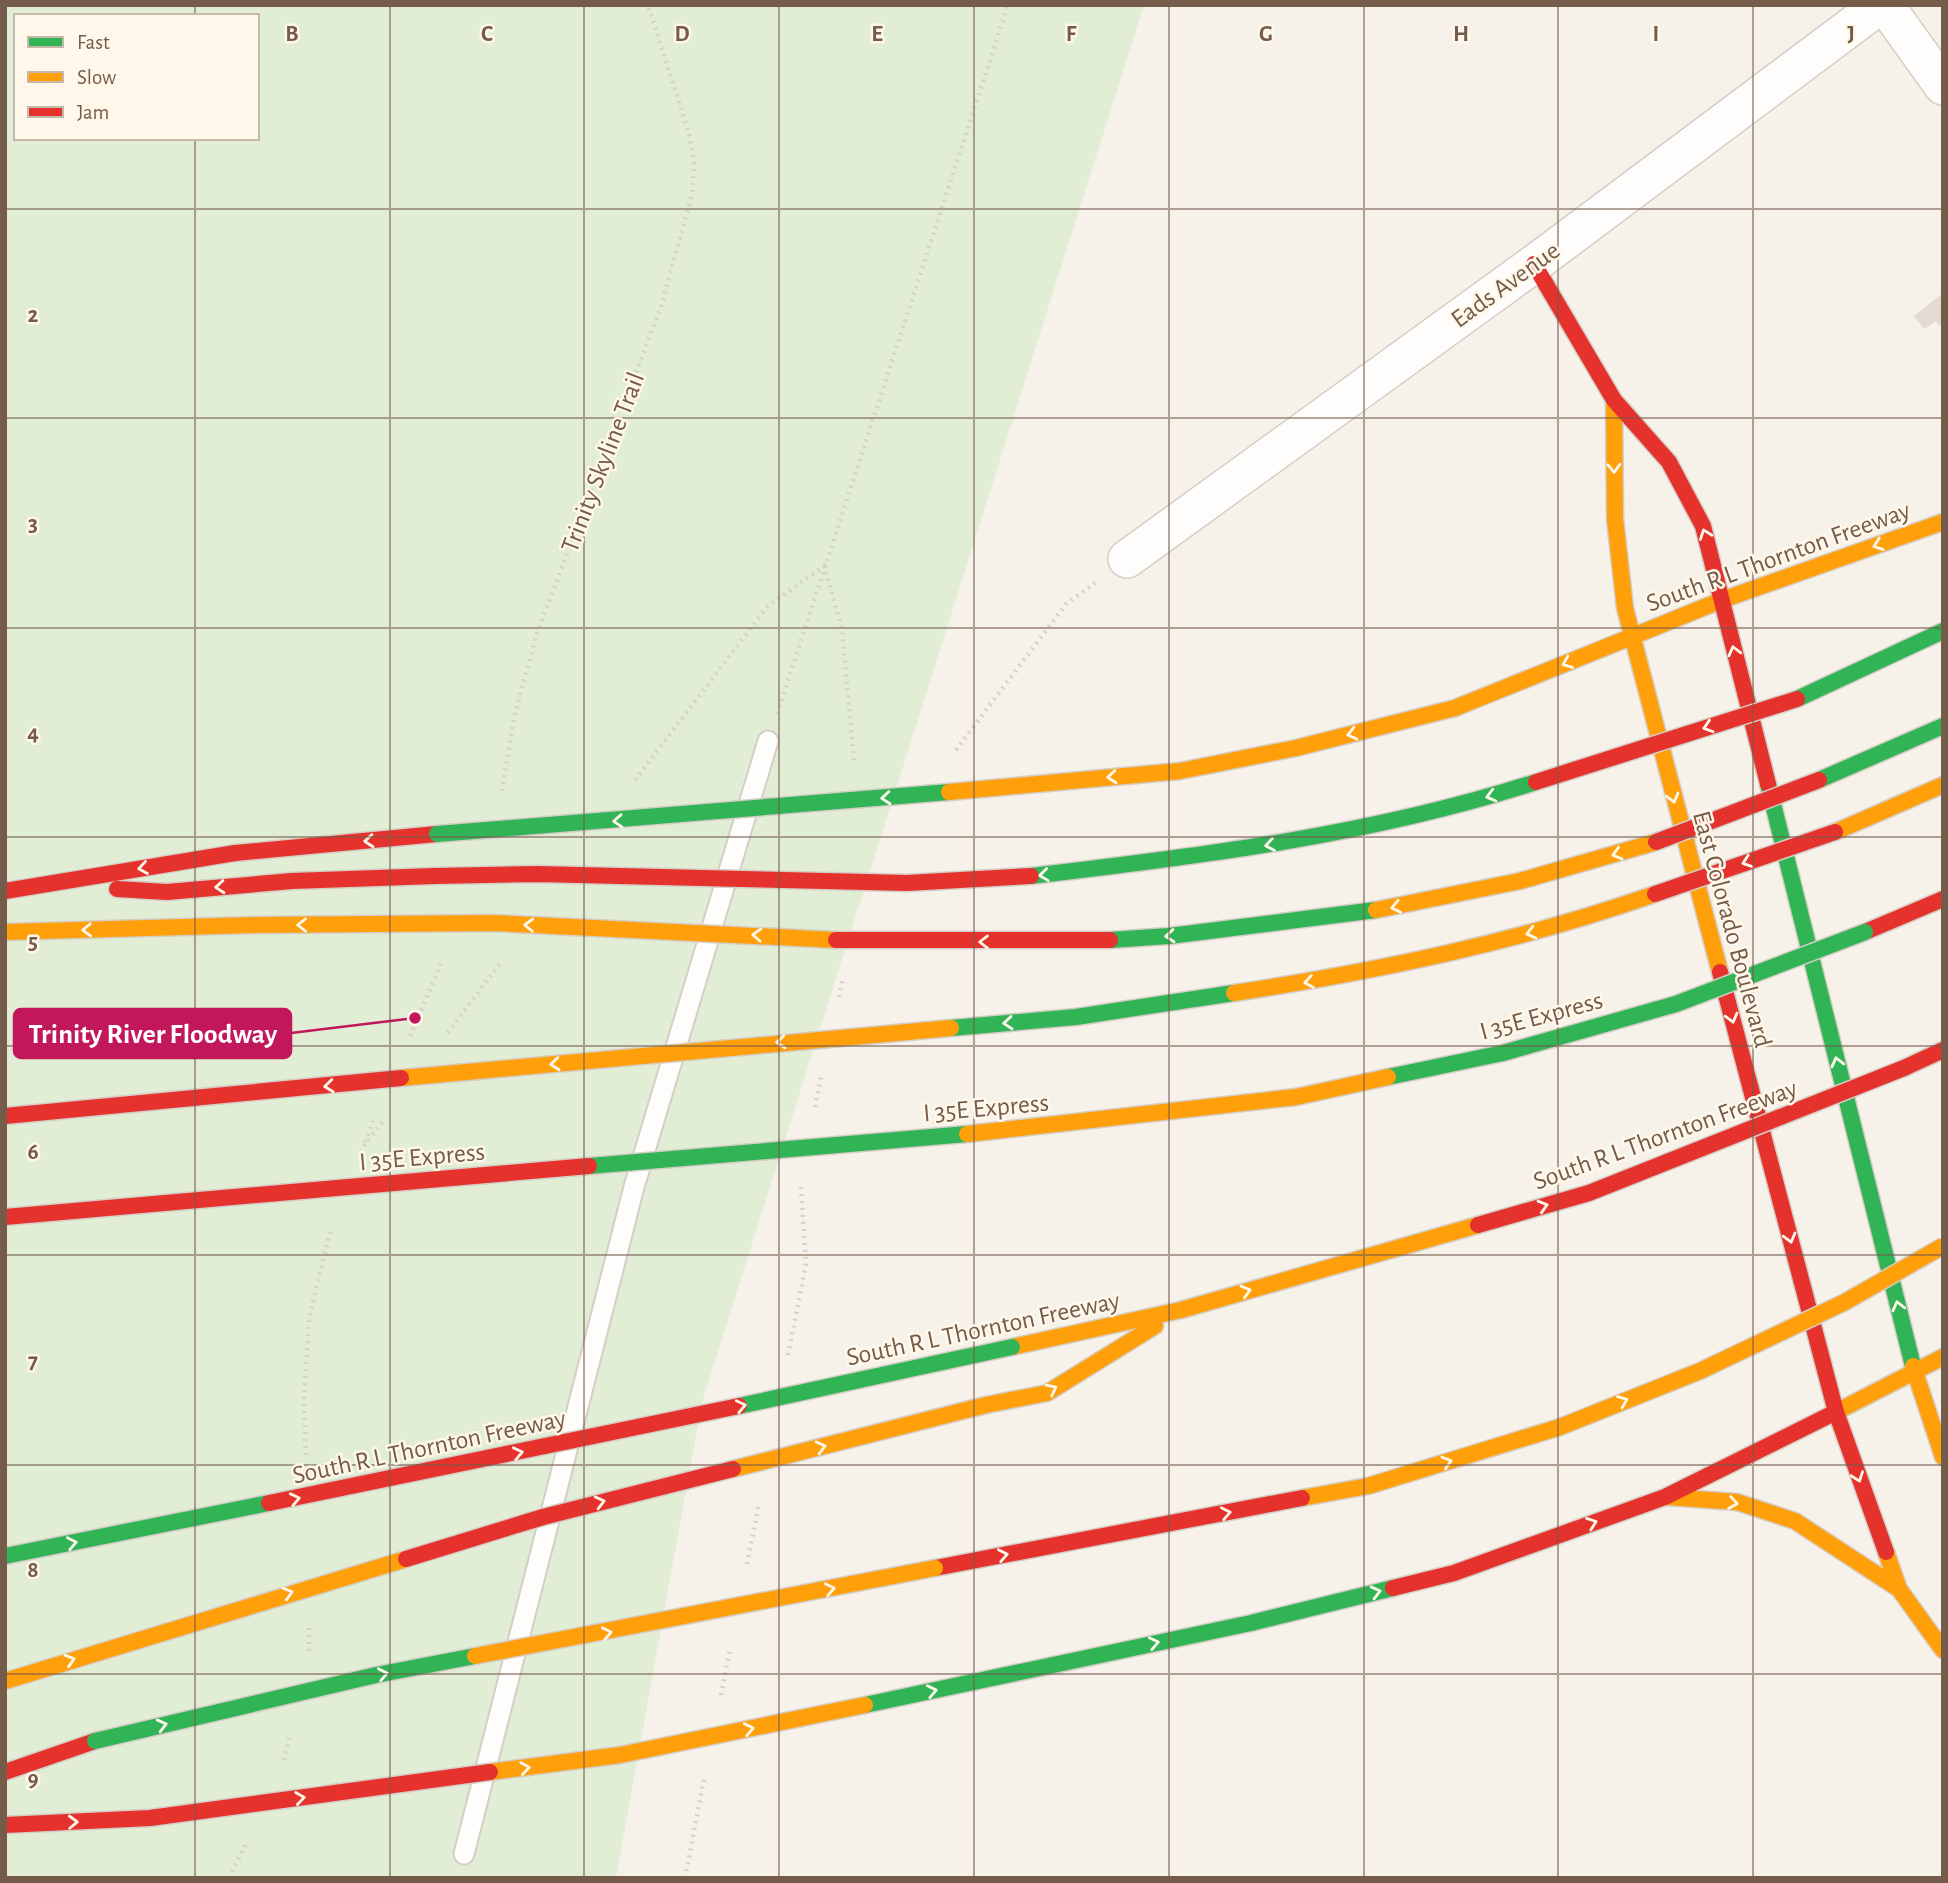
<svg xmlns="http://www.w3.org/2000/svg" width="1948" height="1883" font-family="'Alegreya Sans',sans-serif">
  <rect width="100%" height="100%" fill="#f6f2ea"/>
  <path fill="#e1edd5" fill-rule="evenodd" d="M5,5h1139l-442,1397 -86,476h-611zM16,16h241v122h-241z"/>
  <path fill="#e3dbd1" d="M1943,293v31l-4,2 -3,-5 -12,8 -10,-13z"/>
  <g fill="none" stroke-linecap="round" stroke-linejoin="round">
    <g stroke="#d4cec7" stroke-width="23">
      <path id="lane" d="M464,1854l170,-667 134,-446"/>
    </g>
    <g stroke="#d4cec7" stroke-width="40">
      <path id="street" d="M1885,5l58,81
        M1127,559l407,-295 346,-259"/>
    </g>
    <g stroke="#d5cec6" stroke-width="19">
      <path id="fast" d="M1797,699l146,-68
        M1819,780l124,-54
        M1768,784l145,582
        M865,1705l386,-82 142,-35"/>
    </g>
    <g stroke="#d5cec6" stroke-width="19">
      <path id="slow" d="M1614,400l1,119 10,89 95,364
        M1631,637l91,-37 221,-78
        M1180,771l116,-23 159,-40 176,-71
        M1835,832l108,-47
        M5,932l249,-7
        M1012,1347l169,-37 297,-85
        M1913,1366l30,91
        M986,1405l61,-12 108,-67
        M1836,1412l107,-55
        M1667,1497l70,5 58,19 104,68
        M1302,1498l66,-12 192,-59
        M1886,1552l13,37 44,61"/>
    </g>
    <g stroke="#d5cec6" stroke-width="19">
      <path id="jam" d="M1534,264l80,136 55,62 34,64 65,258
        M117,889l50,3 125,-11 143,-5
        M5,891l230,-38 202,-19
        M1865,932l78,-33
        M1720,972l116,440 50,140
        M1904,1068l39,-18
        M935,1568l367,-70
        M1393,1588l61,-15 211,-76 171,-85
        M5,1772l90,-31"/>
    </g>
    <path stroke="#d7d0cb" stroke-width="4.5" stroke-dasharray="2 5" stroke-linecap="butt" d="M777,714l231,-709
      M956,750l110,-146 32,-23
      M635,780l132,-173 57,-41 18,63 12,131
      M502,791l13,-77 22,-81 124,-326 31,-113 2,-30 -5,-31 -41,-128
      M839,997l4,-19
      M448,1033l51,-69
      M410,1036l31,-72
      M815,1107l6,-30
      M365,1142l8,-21
      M364,1146l18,-24
      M788,1355l18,-91 -5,-77
      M306,1455l-2,-55 5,-82 22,-89
      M747,1564l12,-60
      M309,1651v-23
      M721,1695l9,-46
      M284,1760l6,-25
      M229,1878l17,-34
      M685,1878l19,-99"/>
    <use href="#lane" stroke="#fefdfc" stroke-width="19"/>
    <use href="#street" stroke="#fefdfc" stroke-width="37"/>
    <use href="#fast" stroke="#30b455" stroke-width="16"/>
    <use href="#slow" stroke="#ff9f0a" stroke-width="16"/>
    <use href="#jam" stroke="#e5322d" stroke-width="16"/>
    <g stroke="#d5cdc6" stroke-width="19" stroke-linecap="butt">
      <path id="fast-bridge" d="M437,834l512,-42
        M1031,876c171,-20 340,-41 505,-94
        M1110,940l59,-4 207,-26
        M951,1028l125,-11 158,-24
        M1388,1077l115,-24 173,-49 189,-72
        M589,1166l378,-32
        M739,1406l273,-59
        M5,1556l264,-53
        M95,1741l281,-66 99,-19"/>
    </g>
    <g stroke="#d5cdc6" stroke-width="19" stroke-linecap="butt">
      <path id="slow-bridge" d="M949,792l231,-21
        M1376,910l144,-29 136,-39
        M254,925l239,-2 343,17
        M1234,993c144,-22 284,-51 421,-99
        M401,1078l550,-50
        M967,1134l329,-37 92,-20
        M1560,1427l140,-56 145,-69 98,-56
        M733,1469l253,-64
        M475,1656l460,-88
        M5,1681l401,-122
        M490,1772l130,-17 245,-50"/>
    </g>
    <g stroke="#d5cdc6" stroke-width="19" stroke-linecap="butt">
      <path id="jam-bridge" d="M1536,782l261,-83
        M1656,842l163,-62
        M435,876l102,-2 370,9 124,-7
        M1655,894l180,-62
        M836,940h274
        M5,1116l396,-38
        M5,1217l584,-51
        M1478,1225l111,-32 315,-125
        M269,1503l470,-97
        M406,1559l137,-42 190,-48
        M5,1825l145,-7 340,-46"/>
    </g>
    <use href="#fast-bridge" stroke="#30b455" stroke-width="16"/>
    <use href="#slow-bridge" stroke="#ff9f0a" stroke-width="16"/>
    <use href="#jam-bridge" stroke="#e5322d" stroke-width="16"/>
  </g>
  <defs><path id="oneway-chevron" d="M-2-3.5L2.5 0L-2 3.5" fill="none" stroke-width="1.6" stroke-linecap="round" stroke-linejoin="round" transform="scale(1.75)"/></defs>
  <g stroke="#fff8ea">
    <use href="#oneway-chevron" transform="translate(1614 468) rotate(88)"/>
    <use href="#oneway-chevron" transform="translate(1705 534) rotate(-110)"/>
    <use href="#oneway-chevron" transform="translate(1878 545) rotate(161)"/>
    <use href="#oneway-chevron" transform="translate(1734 651) rotate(-104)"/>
    <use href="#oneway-chevron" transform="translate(1567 663) rotate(158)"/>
    <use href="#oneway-chevron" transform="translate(1708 727) rotate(162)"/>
    <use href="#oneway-chevron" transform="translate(1352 734) rotate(166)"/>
    <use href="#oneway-chevron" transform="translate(1112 777) rotate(175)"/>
    <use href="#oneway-chevron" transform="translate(1491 796) rotate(165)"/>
    <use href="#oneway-chevron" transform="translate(886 798) rotate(175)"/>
    <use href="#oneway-chevron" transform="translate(1673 798) rotate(75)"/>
    <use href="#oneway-chevron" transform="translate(618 821) rotate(176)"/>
    <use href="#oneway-chevron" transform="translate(369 841) rotate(175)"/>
    <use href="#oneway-chevron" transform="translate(1270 845) rotate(170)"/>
    <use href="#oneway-chevron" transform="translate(1617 854) rotate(164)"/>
    <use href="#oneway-chevron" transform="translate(1747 862) rotate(161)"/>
    <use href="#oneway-chevron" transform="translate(143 868) rotate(171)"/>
    <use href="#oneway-chevron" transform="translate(1044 875) rotate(173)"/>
    <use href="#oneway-chevron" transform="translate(220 887) rotate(175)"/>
    <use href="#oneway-chevron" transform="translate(1396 907) rotate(168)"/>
    <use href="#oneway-chevron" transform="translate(302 925) rotate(180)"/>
    <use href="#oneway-chevron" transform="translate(529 925) rotate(-178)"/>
    <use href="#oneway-chevron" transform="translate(87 930) rotate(178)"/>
    <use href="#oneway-chevron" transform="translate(1531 933) rotate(166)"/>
    <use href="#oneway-chevron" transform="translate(757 935) rotate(-177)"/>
    <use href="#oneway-chevron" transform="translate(1170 936) rotate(175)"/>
    <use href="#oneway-chevron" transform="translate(984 942) rotate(-180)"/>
    <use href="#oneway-chevron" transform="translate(1309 982) rotate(170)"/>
    <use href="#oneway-chevron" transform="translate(1732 1018) rotate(75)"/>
    <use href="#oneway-chevron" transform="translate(1008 1023) rotate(175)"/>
    <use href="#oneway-chevron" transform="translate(781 1042) rotate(175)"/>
    <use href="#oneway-chevron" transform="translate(1837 1062) rotate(-104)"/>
    <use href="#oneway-chevron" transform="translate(555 1064) rotate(174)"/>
    <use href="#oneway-chevron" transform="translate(329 1086) rotate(174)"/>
    <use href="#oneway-chevron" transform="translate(1543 1206) rotate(-16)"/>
    <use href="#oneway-chevron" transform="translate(1790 1238) rotate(75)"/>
    <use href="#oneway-chevron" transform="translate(1246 1291) rotate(-16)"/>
    <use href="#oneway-chevron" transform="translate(1898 1306) rotate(-104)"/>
    <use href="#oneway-chevron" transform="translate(1052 1389) rotate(-27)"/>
    <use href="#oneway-chevron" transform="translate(1623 1401) rotate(-22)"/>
    <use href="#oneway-chevron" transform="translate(741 1406) rotate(-12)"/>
    <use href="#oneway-chevron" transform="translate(821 1447) rotate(-14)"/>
    <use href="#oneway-chevron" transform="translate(518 1453) rotate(-12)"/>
    <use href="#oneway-chevron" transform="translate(1447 1462) rotate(-17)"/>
    <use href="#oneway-chevron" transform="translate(1858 1477) rotate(70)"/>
    <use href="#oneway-chevron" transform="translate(295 1499) rotate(-12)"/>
    <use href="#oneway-chevron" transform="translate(600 1502) rotate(-14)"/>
    <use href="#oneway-chevron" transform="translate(1733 1503) rotate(9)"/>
    <use href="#oneway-chevron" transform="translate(1226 1513) rotate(-11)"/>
    <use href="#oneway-chevron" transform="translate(1592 1523) rotate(-20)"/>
    <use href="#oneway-chevron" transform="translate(72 1543) rotate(-11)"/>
    <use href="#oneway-chevron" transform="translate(1003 1555) rotate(-11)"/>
    <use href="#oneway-chevron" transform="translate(830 1589) rotate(-11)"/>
    <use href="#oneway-chevron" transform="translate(1376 1592) rotate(-14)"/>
    <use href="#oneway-chevron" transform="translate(288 1593) rotate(-17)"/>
    <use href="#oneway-chevron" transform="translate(607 1633) rotate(-11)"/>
    <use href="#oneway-chevron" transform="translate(1154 1643) rotate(-12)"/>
    <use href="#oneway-chevron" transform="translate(70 1660) rotate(-17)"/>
    <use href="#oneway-chevron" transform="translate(383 1674) rotate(-11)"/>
    <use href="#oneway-chevron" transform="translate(932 1691) rotate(-12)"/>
    <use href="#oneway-chevron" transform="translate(162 1725) rotate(-14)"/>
    <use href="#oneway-chevron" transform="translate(749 1729) rotate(-12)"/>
    <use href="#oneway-chevron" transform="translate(525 1768) rotate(-8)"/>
    <use href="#oneway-chevron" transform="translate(300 1798) rotate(-8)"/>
    <use href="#oneway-chevron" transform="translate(73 1822) rotate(-2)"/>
  </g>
  <path fill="none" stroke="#745b4a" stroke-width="2" stroke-opacity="0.55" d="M195,5v11M390,5v1873M584,5v1873M779,5v1873M974,5v1873M1169,5v1873M1364,5v1873M1558,5v1873M1753,5v1873M195,138v1740M5,209h1938M5,418h1938M5,628h1938M5,837h1938M5,1046h1938M5,1255h1938M5,1465h1938M5,1674h1938"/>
  <g text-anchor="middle" stroke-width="5" stroke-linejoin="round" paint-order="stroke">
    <g font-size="26" fill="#745b4a" stroke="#fff8ea">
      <text transform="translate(1505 284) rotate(-36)" y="9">Eads Avenue</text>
      <text transform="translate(602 462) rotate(-69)" y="9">Trinity Skyline Trail</text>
      <text transform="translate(1778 556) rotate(-20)" y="9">South R L Thornton Freeway</text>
      <text transform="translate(1733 929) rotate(75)" y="9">East Colorado Boulevard</text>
      <text transform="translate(1541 1015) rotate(-15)" y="9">I 35E Express</text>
      <text transform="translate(986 1107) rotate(-5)" y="9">I 35E Express</text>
      <text transform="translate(1665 1134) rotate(-20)" y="9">South R L Thornton Freeway</text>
      <text transform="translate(422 1156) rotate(-5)" y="9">I 35E Express</text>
      <text transform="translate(983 1328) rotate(-12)" y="9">South R L Thornton Freeway</text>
      <text transform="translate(429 1446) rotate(-12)" y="9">South R L Thornton Freeway</text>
    </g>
  </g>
  <g font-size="23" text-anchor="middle" font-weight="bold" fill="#745b4a" stroke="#fff8ea" stroke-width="5" stroke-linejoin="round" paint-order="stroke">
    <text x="292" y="41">B</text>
    <text x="487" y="41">C</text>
    <text x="682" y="41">D</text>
    <text x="877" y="41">E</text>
    <text x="1071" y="41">F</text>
    <text x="1266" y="41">G</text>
    <text x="1461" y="41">H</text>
    <text x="1656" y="41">I</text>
    <text x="1851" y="41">J</text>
    <text x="33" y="322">2</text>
    <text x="33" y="531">3</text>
    <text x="33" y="740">4</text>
    <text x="33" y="949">5</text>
    <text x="33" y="1159">6</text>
    <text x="33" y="1368">7</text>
    <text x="33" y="1577">8</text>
    <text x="33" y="1786">9</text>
  </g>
  <path fill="none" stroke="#c2185b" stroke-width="2.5" d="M415 1018L291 1033"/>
  <circle fill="#c2185b" stroke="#fff8ea" stroke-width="2.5" cx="415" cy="1018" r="7"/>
  <rect fill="#c2185b" stroke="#c2185b" stroke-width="2.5" x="14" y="1009" width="277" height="49" rx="7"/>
  <g font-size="28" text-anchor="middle" font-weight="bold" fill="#fff">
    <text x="153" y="1043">Trinity River Floodway</text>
  </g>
  <rect width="1948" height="1883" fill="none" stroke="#745b4a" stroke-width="14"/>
  <rect x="14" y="14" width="245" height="126" fill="#fff8ea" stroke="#c7b9aa" stroke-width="2"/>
  <rect x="28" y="37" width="35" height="10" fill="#30b455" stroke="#c7b9aa" stroke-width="2"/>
  <text x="77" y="49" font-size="21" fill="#745b4a">Fast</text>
  <rect x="28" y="72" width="35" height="10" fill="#ff9f0a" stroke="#c7b9aa" stroke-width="2"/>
  <text x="77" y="84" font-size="21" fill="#745b4a">Slow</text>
  <rect x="28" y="107" width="35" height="10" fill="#e5322d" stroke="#c7b9aa" stroke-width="2"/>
  <text x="77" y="119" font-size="21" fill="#745b4a">Jam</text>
</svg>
